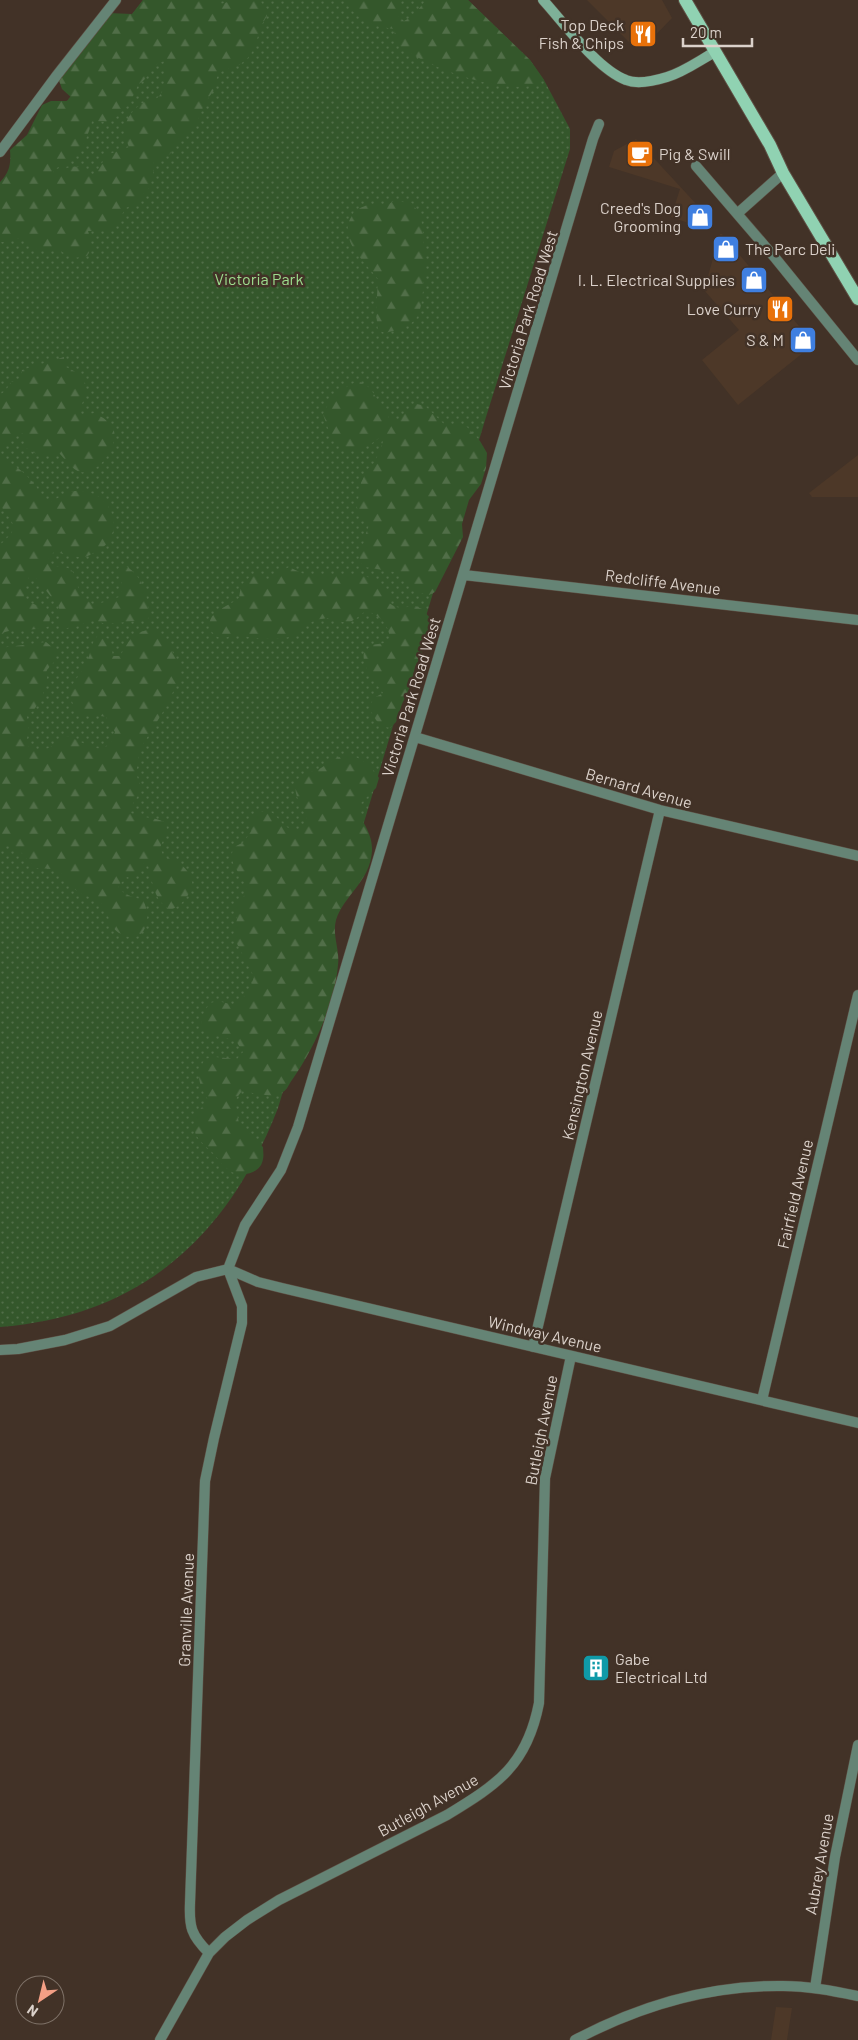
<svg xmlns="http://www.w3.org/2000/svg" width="858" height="2040" font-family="Barlow,sans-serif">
  <defs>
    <pattern id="grass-dots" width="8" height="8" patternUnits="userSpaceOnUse" patternTransform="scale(1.25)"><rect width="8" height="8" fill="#34572b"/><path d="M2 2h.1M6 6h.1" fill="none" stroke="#516e48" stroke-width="1.8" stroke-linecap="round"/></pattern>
    <pattern id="forest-firs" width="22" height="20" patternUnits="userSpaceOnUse" patternTransform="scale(1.25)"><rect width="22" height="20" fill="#34572b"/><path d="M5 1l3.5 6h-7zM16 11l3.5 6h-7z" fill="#516e48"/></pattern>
  </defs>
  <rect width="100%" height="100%" fill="#423227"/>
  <path fill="#4d3828" d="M587,0h75l10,18 -28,29 -12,-2z
    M636,139l76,82 -3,9 -38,-13 9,-28 -71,-22 5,-16z
    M720,234h2l16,19 76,91 -76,61 -36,-45 37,-30 -35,-40z
    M858,455v42h-46l-3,-4z
    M776,2007l16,1 -5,32h-16z"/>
  <path fill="url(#grass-dots)" d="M143,0h325l62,60 14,20 26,49v20l-84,268 -208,691c-50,129 -137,208 -278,219v-1137z"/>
  <path fill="url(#forest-firs)" fill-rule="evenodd" d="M143,0h70l8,4 13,-4 26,1 7,8v7l-6,10 -7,23 -7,10 -8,6 -17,6 -5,6 -1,10 -11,16 -10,24 -18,13 -7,14 -16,7 -1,16 -4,11 -15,16 -8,4 -11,18 -9,5h-18c3,9 5,16 -1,25l-13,2 -20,-10c-14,6 -22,0 -31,-11l-15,5h-8v-60c10,-10 11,-19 10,-32l17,-15 15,-30 9,-4h15l7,-2 -11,-10 -5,-14 51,-62 24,1zM164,61c4,8 2,31 -7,37 -3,2 -8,1 -11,3 -19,11 -26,26 -17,46l-22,8 -13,21c-14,-12 -24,-13 -38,-1l-3,-4c6,-5 11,-7 17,-11 13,-9 18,-25 22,-39l14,1 7,-2 17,-17 8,-18 6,-5 13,-16z
    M344,0h58l-5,15 7,6 9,-5 13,-16h42l62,60 14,20c-5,2 -10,5 -15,6 -34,6 -110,-21 -135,-45l1,-12c-24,-3 -37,-8 -51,-29z
    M394,201l18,2c2,4 7,9 8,13 6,16 6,84 -2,99 -6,12 -21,15 -33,18l-7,-3 -2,-17 2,-34c-12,-16 -33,-32 -30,-54 1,-5 5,-11 7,-15l15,-6 13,3z
    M64,357v9c29,13 25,24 13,49l5,1 12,-3c8,4 18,9 20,18 4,16 -16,44 -33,41 -9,-2 -15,-12 -21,-18l-22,1 -12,-7 -1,-10 -3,-5 -22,13v-51l6,-5 5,-8 9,-2 2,-10z
    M359,381l11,7 21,33 8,-1 7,-8 11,-8 8,2 20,19 8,-1 14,3 13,14 7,12 -1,15 -5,16 -12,16 -7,24 1,13 -28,55 -6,3 -9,-2 -25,-21 -30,-5 -5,-5 -1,-10 5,-10 1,-6 5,-13 -12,-10 -1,-6 4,-24 6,-13 8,-8 11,-28c-6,2 -11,8 -17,11 -30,15 -38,-7 -46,-31 7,-16 19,-27 36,-33z
    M0,460c21,4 37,26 47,43 10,-3 17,-11 28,-12 36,-4 56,45 20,61 -3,2 -7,4 -10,5 -10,1 -21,-4 -31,-5l-7,9 5,6c37,-4 13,25 43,38l24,-8 4,-10 -6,-17 5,-6c21,10 25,31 28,52l-3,4 -40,4 -18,-4c-8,6 -15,8 -25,8l-4,-4 -1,-17 -26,-33c-9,5 -6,14 -9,22l5,6 12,5 9,10 -1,9c-16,7 -33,0 -49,8v-89l11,-11 3,-7 -3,-7 -11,-15z
    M289,567l19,9 25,-2 7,2 14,-2 18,4 10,7 7,9v9c9,6 14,6 24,2l9,4 9,10 -4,17 -6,20 -6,11 -5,20 -8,17 -6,18 -6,6c-12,-2 -16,-10 -21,-21l5,-9 9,-5c-7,-11 -22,-26 -19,-40l7,-8 14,-2 5,-5c-2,-14 -10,-23 -24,-27 -5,3 -11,9 -16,11 -8,2 -12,-3 -19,-4 -4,0 -12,1 -15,2 -9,3 -12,10 -19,14 -13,8 -47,5 -61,0l-14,5 -6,-3 -7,-7c-1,-19 18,-21 30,-31l2,-13 10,-9h8l9,6 6,-3 5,-7z
    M147,630l11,1 7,6 14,28v14l-13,28 -26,42 -4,25 4,10v8l-9,15v6c12,6 23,3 35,10l1,7 -7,18 4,9c16,4 26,12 29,29 -5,10 -11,20 -23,24 -18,-11 -17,-30 -23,-48l-6,3 -2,9 -6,5 -6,-2 -9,9c4,9 16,11 25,14 10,18 2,47 -22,34 -13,-6 -11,-22 -20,-31 -7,-6 -17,-7 -24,-12 -8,-5 -12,-18 -22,-21 -5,-2 -13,-1 -19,-2 -14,-12 -15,-23 -36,-23v-197l46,-6c5,4 10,8 10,15 -1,7 -6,8 -9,13 -2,5 1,6 0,11 0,7 -10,26 -15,31l-6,1 3,13 -3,19c19,12 25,0 41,-9 12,4 22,12 35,13l9,-7 4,-10 -9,-15c-7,-2 -12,0 -19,-1 -4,0 -10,-4 -12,-8 -12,-22 2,-26 11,-44 6,-11 4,-23 14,-30l10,6 3,16h7c9,-14 9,-21 27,-26z
    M352,755c12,6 20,11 27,23l-3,10 -17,17c-1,16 14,25 13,46 -2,31 -28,44 -36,69 -4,16 4,29 2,45 -3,38 -24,84 -46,115 -3,4 -5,10 -9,12 -12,7 -28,1 -41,-1l-7,9 4,24 24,23c0,4 1,8 0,12 -2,15 -22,19 -33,12 -7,-5 -11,-11 -16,-17 -7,-7 -17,-14 -20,-24 -2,-12 7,-22 14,-30 -9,-14 -13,-26 -3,-41l10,-2 22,2 6,-7 -7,-11 -31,-9 -4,-9 3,-11 6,-9 8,-2 16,4 14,-12 6,-16 -21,-41 4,-17 -3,-11 3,-7 10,-7c0,-19 -22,-28 -13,-47l10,-5 7,-11 -1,-10 7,-8 11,-3c15,9 13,21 33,19l6,-9c-4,-13 -19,-31 -7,-43 5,-6 15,-5 21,-9 13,-8 15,-12 31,-13z"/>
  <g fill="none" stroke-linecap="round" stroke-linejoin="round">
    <g stroke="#5e4f44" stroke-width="11">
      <path id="street" d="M0,152l57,-77 59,-75
        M696,166l80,93 82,101
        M738,213l45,-40
        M464,575l394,45
        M415,737l245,73 198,46
        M228,1269l17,-44 36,-55 17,-43 295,-988 6,-15
        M228,1269l30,13 24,6 576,135
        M533,1347l127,-537
        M0,1350l18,-1 47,-9 45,-14 86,-49 32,-8
        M762,1400l96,-405
        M209,1953c-18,-18 -20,-26 -19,-50l15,-422 9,-43 28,-115v-17l-14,-37
        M815,1988l20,-131 23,-112
        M160,2040l49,-87 16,-16 22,-17 32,-20 168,-85c51,-31 80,-50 92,-112l6,-225 26,-122
        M575,2040c64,-34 135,-55 208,-54 25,0 50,5 75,10"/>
    </g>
    <g stroke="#5e4f44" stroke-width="11">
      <path id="secondary" d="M543,0c21,23 54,69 83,80 12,5 28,1 41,-3 17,-5 33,-17 48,-25"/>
    </g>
    <g stroke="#5e4f44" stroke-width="14">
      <path id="primary" d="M685,0l85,145 13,28 75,126"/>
    </g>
    <use href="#street" stroke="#658475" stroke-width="10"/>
    <use href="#secondary" stroke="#7eb098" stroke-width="10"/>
    <use href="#primary" stroke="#90d2b2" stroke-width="12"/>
  </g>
  <defs>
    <g id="restaurant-square" transform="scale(1.4375)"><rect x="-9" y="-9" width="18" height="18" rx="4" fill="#e8710a" stroke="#423227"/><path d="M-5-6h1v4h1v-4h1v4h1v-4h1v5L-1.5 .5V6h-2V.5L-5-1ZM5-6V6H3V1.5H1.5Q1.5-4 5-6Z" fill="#fff"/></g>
    <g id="cafe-square" transform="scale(1.4375)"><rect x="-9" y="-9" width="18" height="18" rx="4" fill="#e8710a" stroke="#423227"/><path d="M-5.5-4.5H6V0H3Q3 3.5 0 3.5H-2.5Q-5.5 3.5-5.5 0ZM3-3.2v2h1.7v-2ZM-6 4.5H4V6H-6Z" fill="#fff"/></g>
    <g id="shop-square" transform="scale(1.4375)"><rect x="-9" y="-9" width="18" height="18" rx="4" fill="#3f7fe0" stroke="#423227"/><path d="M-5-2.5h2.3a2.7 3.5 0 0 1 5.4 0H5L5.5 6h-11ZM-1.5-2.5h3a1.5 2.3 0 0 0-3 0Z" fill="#fff"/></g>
    <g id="building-square" transform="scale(1.4375)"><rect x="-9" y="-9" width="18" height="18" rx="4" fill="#0f9aa8" stroke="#423227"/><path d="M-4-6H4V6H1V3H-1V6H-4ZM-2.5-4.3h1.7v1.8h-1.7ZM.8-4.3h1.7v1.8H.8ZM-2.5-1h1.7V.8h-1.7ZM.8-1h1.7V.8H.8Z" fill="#fff"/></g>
  </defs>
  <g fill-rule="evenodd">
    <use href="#restaurant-square" x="643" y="34"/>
    <use href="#cafe-square" x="640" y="154"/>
    <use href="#shop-square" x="700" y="217"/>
    <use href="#shop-square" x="726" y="249"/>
    <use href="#shop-square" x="754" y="280"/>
    <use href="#restaurant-square" x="780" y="309"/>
    <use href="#shop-square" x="803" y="340"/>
    <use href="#building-square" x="596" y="1668"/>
  </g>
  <g text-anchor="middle" stroke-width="5" stroke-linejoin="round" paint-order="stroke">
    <g font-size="16" fill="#dbd1ca" stroke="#423227" text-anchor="end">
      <text x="624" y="31">Top Deck<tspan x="624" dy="18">Fish &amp; Chips</tspan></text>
      <text x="659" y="160" text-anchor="start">Pig &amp; Swill</text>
      <text x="681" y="214">Creed's Dog<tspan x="681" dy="18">Grooming</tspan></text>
      <text x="745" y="255" text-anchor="start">The Parc Deli</text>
      <text x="735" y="286">I. L. Electrical Supplies</text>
      <text x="761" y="315">Love Curry</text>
      <text x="784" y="346">S &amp; M</text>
      <text x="615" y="1665" text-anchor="start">Gabe<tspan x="615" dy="18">Electrical Ltd</tspan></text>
    </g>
    <g font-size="16" fill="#9ddc8d" stroke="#423227">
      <text x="259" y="285">Victoria Park</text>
    </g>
    <g font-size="16" fill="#dbd1ca" stroke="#423227">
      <text transform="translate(528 310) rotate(-73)" y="6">Victoria Park Road West</text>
      <text transform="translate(663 582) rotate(7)" y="6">Redcliffe Avenue</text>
      <text transform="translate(411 697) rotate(-73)" y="6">Victoria Park Road West</text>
      <text transform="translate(639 788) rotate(16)" y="6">Bernard Avenue</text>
      <text transform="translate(582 1075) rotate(-77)" y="6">Kensington Avenue</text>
      <text transform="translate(795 1194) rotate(-77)" y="6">Fairfield Avenue</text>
      <text transform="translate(545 1334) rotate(13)" y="6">Windway Avenue</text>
      <text transform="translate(541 1430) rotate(-79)" y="6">Butleigh Avenue</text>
      <text transform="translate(186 1610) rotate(-88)" y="6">Granville Avenue</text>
      <text transform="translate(428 1805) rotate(-29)" y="6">Butleigh Avenue</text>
      <text transform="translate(819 1864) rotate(-80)" y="6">Aubrey Avenue</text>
    </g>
  </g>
  <g transform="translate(40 2000) rotate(215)"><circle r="24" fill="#423227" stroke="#7f7268"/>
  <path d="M0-4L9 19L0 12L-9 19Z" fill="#f39f85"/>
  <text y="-8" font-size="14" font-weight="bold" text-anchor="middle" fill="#dbd1ca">N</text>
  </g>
  <path d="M683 38v8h69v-8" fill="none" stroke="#dbd1ca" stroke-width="2.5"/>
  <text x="690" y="38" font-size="15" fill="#dbd1ca" stroke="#423227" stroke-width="4" paint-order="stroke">20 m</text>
</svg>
